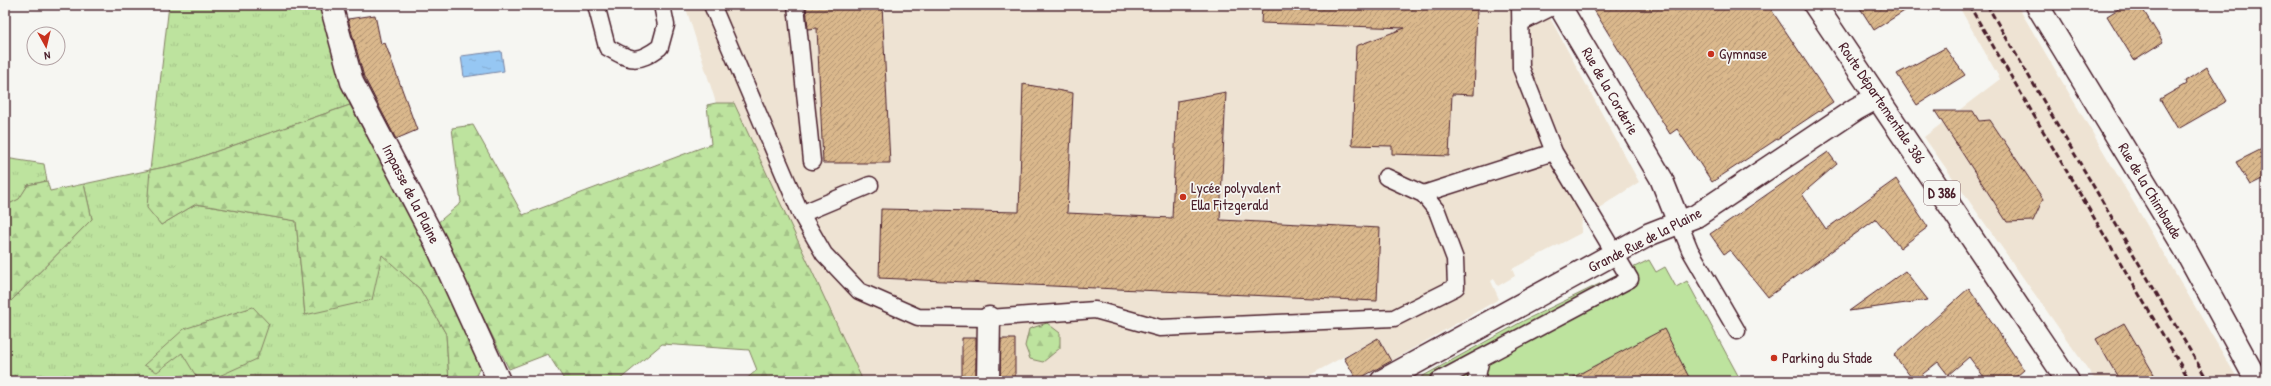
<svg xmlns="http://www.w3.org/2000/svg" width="2271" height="386" font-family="'Patrick Hand',sans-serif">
  <defs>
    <pattern id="grass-tufts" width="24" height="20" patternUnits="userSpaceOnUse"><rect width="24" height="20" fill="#bde39e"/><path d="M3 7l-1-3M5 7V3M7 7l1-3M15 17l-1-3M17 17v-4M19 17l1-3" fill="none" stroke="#a4c288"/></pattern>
    <pattern id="forest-firs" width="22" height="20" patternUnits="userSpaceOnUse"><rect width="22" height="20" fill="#bde39e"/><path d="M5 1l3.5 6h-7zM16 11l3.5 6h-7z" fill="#a4c288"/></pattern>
    <pattern id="water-ripples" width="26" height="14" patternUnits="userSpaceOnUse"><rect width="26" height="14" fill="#96c7f3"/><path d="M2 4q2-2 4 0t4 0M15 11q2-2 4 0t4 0" fill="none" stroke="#83aad0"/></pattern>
    <pattern id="building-hatch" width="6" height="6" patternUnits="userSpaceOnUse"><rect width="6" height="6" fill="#dab88c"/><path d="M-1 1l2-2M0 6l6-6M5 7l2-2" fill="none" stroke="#b39573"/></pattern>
  </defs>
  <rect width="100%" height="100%" fill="#f6f6f2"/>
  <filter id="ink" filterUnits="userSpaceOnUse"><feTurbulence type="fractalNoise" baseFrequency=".025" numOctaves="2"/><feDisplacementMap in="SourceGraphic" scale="8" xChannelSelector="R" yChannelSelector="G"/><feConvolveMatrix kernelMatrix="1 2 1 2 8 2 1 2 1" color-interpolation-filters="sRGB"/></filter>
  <g filter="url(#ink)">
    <path fill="#eee3d3" d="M685,5h858l96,177 -57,37 -1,14 -69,36 3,7 -17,10 -4,-7 -3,2 8,18 -108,62 -13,-23 -79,43h-457l-107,-218z
      M1958,5h59l222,376h-143l-172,-244 76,-58z"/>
    <path fill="url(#grass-tufts)" stroke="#848164" d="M169,5h151l30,100 -170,59 -30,6 11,55 35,-21 100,17 9,94 77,-61 38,35 26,45 3,47h-444v-74l87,-88 -8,-35 66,-14z
      M5,158l39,6 3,17 -19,4 -9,15 -14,6z"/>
    <path fill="url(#forest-firs)" stroke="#848164" d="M716,103h18l129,278h-119l13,-11 -8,-20 -87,-6 -44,37h-53l-17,-27 -39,15 -73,-145 25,-21 -9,-75 21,-3 50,90 188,-71 -4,-39z
      M350,105l79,145 48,101 3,15 -6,15h-25l-3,-47 -26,-45 -38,-34 -10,45 -67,15 -9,-94 -100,-17 -35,21 -14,-17 3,-38 30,-6z
      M47,181l3,10 34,-7 8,35 -87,88v-101l14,-7 9,-14z
      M253,307l16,17 -12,35 -49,22h-9l-17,-28 -25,19 -13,-7 40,-36z
      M1047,323l13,10v15l-17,14 -13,-3 -5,-13 4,-17z"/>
    <path fill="#bde39e" stroke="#848164" d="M1649,260l7,12 9,-5 11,20 11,-6 54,100h-327l111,-61z"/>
    <path fill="url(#water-ripples)" stroke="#7884a3" d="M501,51l3,20 -40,6 -3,-21z"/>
    <path fill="url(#building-hatch)" stroke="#4a1f2b" d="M806,5h76l8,158h-67l-6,-135 -9,1z
      M1262,5h158v3l57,2 -3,85 -22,-1 -3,62 -57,-2v-8l-40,-1 4,-99 49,-18 -144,-5z
      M1591,5h177l65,97 -121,80 -35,-53 -7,5z
      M1858,5h56l-40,25z
      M2125,5h15l23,37 -29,18 -27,-44z
      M375,15l6,29 4,-1 32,87 -21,9 -32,-62 -16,-58z
      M1945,48l20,27 -48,30 -20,-31z
      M2207,67l20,34 -49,28 -18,-30 26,-15 -1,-3z
      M1023,84l50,9 -6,120 105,5 5,-117 49,-9 -6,128 160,8 -3,73 -498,-23 2,-69 138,3z
      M1935,111h38l6,10 11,-1 53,79 -10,22 -26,1z
      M2266,147v30l-16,8 -14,-23z
      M1828,152l9,12 -35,30 24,35 70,-50 32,48 -28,21 -24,-29 -108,78 -38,-47 -6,4 -14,-20z
      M1905,271l23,29 -79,11z
      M1969,288l55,82 -13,11h-24l-18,-24 -21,18 -10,-13 -24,19 -20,-26z
      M2124,323l34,58h-38l-24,-42z
      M1664,329l27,52h-125l62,-33z
      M962,338h14v43h-14z
      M1378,338l13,23 -34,19 -13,-22z
      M1001,339h14v42h-15z"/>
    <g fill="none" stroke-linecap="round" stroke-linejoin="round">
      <g stroke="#4a1f2b" stroke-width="19">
        <path id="service" d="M596,5l11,42c24,14 30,17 53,0l6,-22 -4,-20
          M712,5l89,209 23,40 35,37 59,26 71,1 106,-8 65,18 234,-10 62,-31 -1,-28 -18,-48 -14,-17 -37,-17
          M796,5l16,156
          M1520,23l36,-18
          M1423,194l131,-42
          M801,214l69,-29
          M1679,223l11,27 47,81
          M1438,381l192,-102 -76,-127 -33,-84 -1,-63
          M1476,381l5,-23"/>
      </g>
      <g stroke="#4a1f2b" stroke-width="25">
        <path id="pedestrian" d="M988,381l1,-63"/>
      </g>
      <g stroke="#4a1f2b" stroke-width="25">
        <path id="minor" d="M331,5l21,77 83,159 64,140
          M1559,5l102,173 18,45
          M2037,5l147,242 73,134
          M1382,381l268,-147 46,-18 160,-107 22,-12"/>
      </g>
      <g stroke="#4a1f2b" stroke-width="25">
        <path id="primary" d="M1815,5l253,376"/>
      </g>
      <use href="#service" stroke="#f6f6f2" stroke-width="16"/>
      <use href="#pedestrian" stroke="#f6f6f2" stroke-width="22"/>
      <use href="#minor" stroke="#f6f6f2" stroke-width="22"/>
      <use href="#primary" stroke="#f6f6f2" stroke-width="22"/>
      <path stroke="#4a1f2b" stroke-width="3" stroke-dasharray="6 3" stroke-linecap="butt" d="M1969,5l221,376
        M1987,5l221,376"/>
    </g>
  </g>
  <g fill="#c8321e" stroke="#f6f6f2" stroke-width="1.5">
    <circle cx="1711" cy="54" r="4"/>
    <circle cx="1183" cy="197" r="4"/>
    <circle cx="1774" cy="358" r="4"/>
  </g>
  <g text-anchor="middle" stroke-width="3.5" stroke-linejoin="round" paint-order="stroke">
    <rect fill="#f6f6f2" stroke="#7e6067" stroke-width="1" x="1924" y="181" width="36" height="24" rx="3"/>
    <g font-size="14" font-weight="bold" fill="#4a1f2b">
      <text x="1942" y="198">D 386</text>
    </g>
    <g font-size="15" fill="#4a1f2b" stroke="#f6f6f2" text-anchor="start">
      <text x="1719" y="59">Gymnase</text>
      <text x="1191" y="193">Lycée polyvalent<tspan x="1191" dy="17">Ella Fitzgerald</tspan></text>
      <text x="1782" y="363">Parking du Stade</text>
    </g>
    <g font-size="15" fill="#4a1f2b" stroke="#f6f6f2">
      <text transform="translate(1610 91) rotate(60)" y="5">Rue de la Corderie</text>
      <text transform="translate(1882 103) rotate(56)" y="5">Route Départementale 386</text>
      <text transform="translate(2150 191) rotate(59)" y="5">Rue de la Chimbaude</text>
      <text transform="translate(411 194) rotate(63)" y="5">Impasse de la Plaine</text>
      <text transform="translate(1645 240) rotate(-27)" y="5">Grande Rue de la Plaine</text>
    </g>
  </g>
  <rect width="2271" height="386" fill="none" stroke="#f6f6f2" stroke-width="20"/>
  <rect x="10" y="10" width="2251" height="366" fill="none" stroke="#4a1f2b" stroke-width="1.5" filter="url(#ink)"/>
  <g transform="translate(46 46) rotate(172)"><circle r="19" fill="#f6f6f2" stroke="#b1a0a2"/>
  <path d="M0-3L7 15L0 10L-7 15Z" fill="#c8321e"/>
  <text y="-6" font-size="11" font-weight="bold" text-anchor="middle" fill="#4a1f2b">N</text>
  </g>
</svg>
